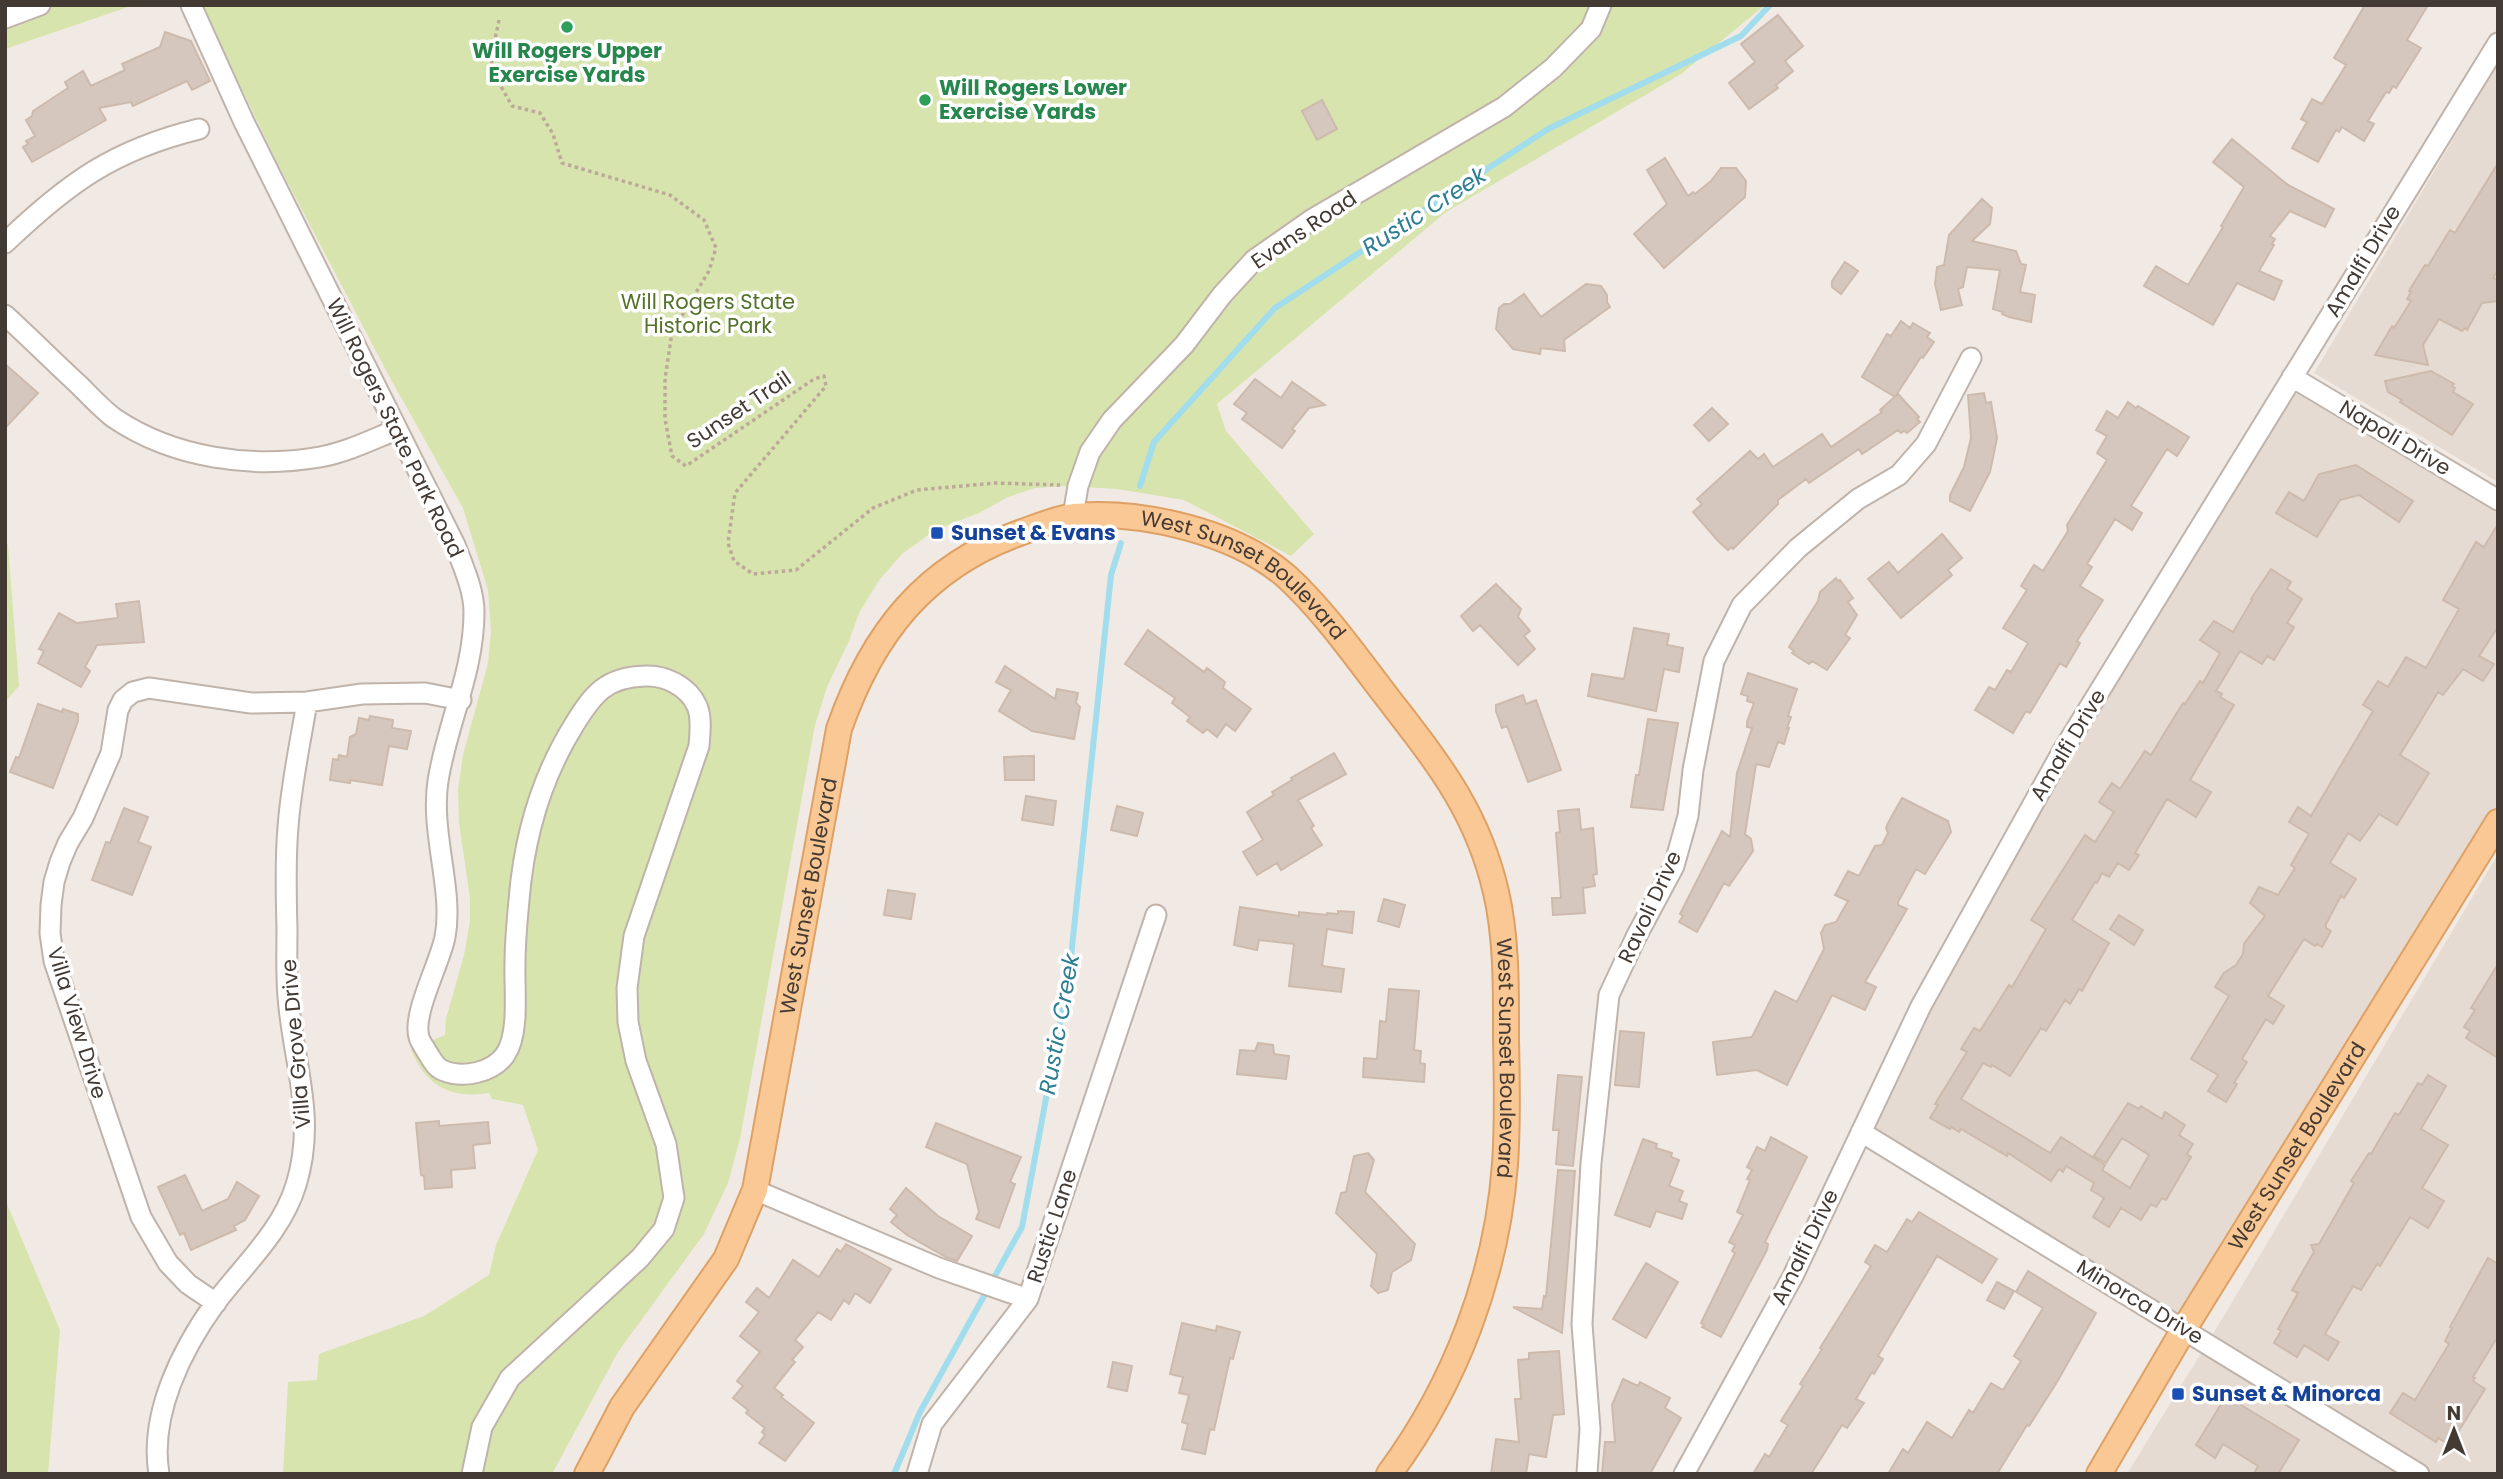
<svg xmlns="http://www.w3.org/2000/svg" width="2503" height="1479" font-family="Poppins,sans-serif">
  <rect width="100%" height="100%" fill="#f1eae4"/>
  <path fill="#e5dbd2" d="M2498,64v418l-184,-109z
    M2292,377l206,123v322l-314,507 -323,-197 60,-126z
    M2498,854v620h-371l101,-165z"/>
  <path fill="#d7e4ae" d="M5,5h129l-129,44z
    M186,5h1579l-84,69 -235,138 -229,192 9,27 88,103 -23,22 -107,-56 -67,-11 -50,-3 -32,2 -27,9 -29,16 -44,17 -33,24 -22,25 -21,34 -10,28 -22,46 -12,38 -75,414 -12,44 -24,51 -86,118 -66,122h-269l5,-92 29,-2 2,-26 105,-38 65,-41 7,-30 42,-95 -15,-45 -31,-6 -3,-6c-38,6 -64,-7 -78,-44l34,-14 1,-16 18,-64 6,-34v-23l-11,-75 -1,-34 5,-34 25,-92 3,-32 -3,-41 -25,-82 -74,-132 -112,-214 -50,-104z
    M5,542l3,3 11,141 -14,16z
    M5,1199l55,131 -12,144h-43z"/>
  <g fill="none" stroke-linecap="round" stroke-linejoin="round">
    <path stroke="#a1dded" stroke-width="6" d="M1140,486l14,-44 121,-134 273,-179 193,-93 29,-31
      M894,1474l26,-62 102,-185 47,-251 42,-401 10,-32"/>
  </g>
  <path fill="#d5c7bd" stroke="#cdbaad" stroke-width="2" d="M2365,5h63l-21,35 14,8 -25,40 -3,-2 -4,7 -3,-1 -18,29 6,3 -10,17 -22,-14 -3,5 -3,-2 -18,32 -26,-14 15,-26 -6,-3 11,-20 10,5 24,-39 -12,-7z
    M1778,15l25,31 -18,15 8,10 -17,14 2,3 -29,21 -20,-26 26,-21 -14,-18z
    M165,32l26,9 19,40 -18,9 -5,-9 -54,25 -2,-4 -32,6 7,12 -74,42 -9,-15 5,-3 -2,-3 9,-5 -9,-16 6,-4 1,-5 35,-23 -3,-6 18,-11 8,15 34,-16 -3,-6 38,-17z
    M1322,100l15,29 -20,11 -15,-29z
    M2232,139l56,46 46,24 -9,18 -35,-16 -20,25 5,3 -3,5 2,1 -15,26 23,10 -8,19 -37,-17 -24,42 -69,-39 12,-20 32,19 35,-58 -2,-1 23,-39 -31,-25z
    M1665,158l23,38 5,-4 2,2 16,-13 10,-13h15l10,13 -1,16 -81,71 -30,-34 33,-30 -20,-34z
    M2498,163v107l-5,8 5,2v21l-16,2 -15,27 -2,-2 -3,3 -23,-12 -16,26 5,20 -53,-10 17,-29 2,2 17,-27 -4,-2 4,-7 -2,-1 16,-26 3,1 22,-36 5,3z
    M1982,199l10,9 -2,16 -18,17 44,10 5,13 5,1 -6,27 15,3 -4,27 -22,-5 -7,-3 1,-2 -10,-3 7,-39 -33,-3 -4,20 -5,2 4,16 -21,5 -6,-26 2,-17 7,-2 5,-30z
    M1845,262l13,9 -17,23 -9,-7v-6z
    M1586,284l15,2 6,9v7l3,5 -46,33 1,11 -24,-3 -1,6 -27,-5 -17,-20 3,-21 5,-4h6l14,-10 17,23z
    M1901,321l9,7 3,-5 17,10 -3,4 7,5 -11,16 -2,-1 -26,40 -33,-20 25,-43 4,2z
    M5,364l33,29 -33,35z
    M2431,371l23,13 -2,2 3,2 -2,4 20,12 -21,31 -52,-33 2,-2 -14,-8 -3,-11z
    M1255,379l26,19 11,-16 33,23 -16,3 -17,21 3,2 -13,17 -40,-29 5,-6 -13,-9z
    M1984,393l2,10 5,-1 6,36 -7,34 -20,39 -20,-10v-6l14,-28 7,-29 -3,-43z
    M1898,394l21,23 -2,2 3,3 -13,11 -3,-2 -3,2 -3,-3 -36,24 -3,-5 -50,34 -3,-4 -28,21v4l-45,45 -2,-2 -3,3 -10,-9 -25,-29 9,-8 -5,-5 53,-48 8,8 6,-5 9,13 49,-33 9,13 51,-35 -2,-2z
    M2128,402l8,6 2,-2 51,31 -12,19 -10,-7 -36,57 11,7 -10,17 -17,-11 -28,45 5,3 -12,19 23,14 -26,41 3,2 -14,24 -6,-4 -30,50 -4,-2 -13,22 -38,-23 14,-23 6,3 12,-20 4,2 17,-29 -25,-15 24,-38 -6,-4 13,-21 9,6 25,-40 -1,-6 40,-65 -10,-7 10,-17 -11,-6 11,-19 11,7z
    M1712,408l16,16 -19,17 -15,-16z
    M2356,465l57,36 -14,21 -40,-27 -19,5 -23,37 -41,-24 13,-21 15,9 15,-27z
    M2498,524v103l-19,29 15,8 -11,17 -20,-12 -20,26 -5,-3 -38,63 29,18 -32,52 -18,-11 -19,27 -12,-8 -18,30 26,16 -12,19 -3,-2 -15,28v4l5,3 -9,16 -5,-3 -2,2 -11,-7 -36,57 16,10 -11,18 -7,-5 -24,40 5,3 -13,21 3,1 -11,18 -18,-11 10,-16 -27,-16 38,-63 -14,-9 9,-14 12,-8 7,-11 1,-10 21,-28 -15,-13 9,-16 19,8 17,-27 -4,-3 18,-31 -20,-12 9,-15 13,9 62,-105 -10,-6 15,-24 10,6 18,-30 20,11 33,-59 -16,-9 33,-58 8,5z
    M1942,534l20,24 -14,12 4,5 -51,43 -33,-39 21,-17 9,11z
    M2271,569l20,13 -4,7 15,10 -15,24 7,4 -20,33 -7,-4 -5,8 -22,-13 -24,40 6,3 -2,3 14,8 -44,75 21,12 -15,25 -29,-18 -32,54 4,2 -10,15 -11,-7 -9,14 -7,-4 -5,10 -2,-1 -23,38 37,23 -27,48 -3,-2 -9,15 -5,-4 -19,31 -5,-3 -31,48 -18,-11 -1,2 -8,-4 -22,36 89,54 11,-16 44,28 -3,5 28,18 19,-33 -27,-17 -16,25 -12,-7 34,-53 11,6 2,-3 21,13 3,-7 20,13 -6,10 14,9 -6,10 4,3 -25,43 -4,-2 -6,9 -5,-3 -10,16 -20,-12 -12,19 -16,-10 11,-19 -13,-8 3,-7 -28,-17 -3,6 -4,-3 -8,12 -43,-28 -1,3 -46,-27 -2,3 -8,-5 -1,2 -20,-11 8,-13 -3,-1 32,-52 -6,-3 13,-21 6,3 29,-46 3,2 34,-58 -15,-9 54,-85 10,7 19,-30 -15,-10 13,-19 8,6 25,-38 6,4 32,-52 2,1 15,-23 3,2 17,-30 -20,-13 14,-19 19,11 19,-32 -1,-1z
    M1836,578l2,3 2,-1 13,18 -5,4 9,13 -12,20 5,3 -23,32 -15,-9 -3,3 -17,-11 2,-2 -5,-4 29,-46 2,-9z
    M1496,584l25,25 -3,8 12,14 -6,5 11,13 -17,16 -38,-40 -7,6 -12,-15z
    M139,601l5,41 -47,3 -12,22 5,4 -9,16 -43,-24 6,-12 -5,-2 20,-36 18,10 41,-5 -2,-14z
    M1634,628l35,6 -2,11 16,3 -4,24 -15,-3 -8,42 -68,-15 4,-22 32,5z
    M1148,630l56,42 3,-4 18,14 -2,6 28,21 -16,22 -9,-7 -9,13 -10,-8 -4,4 -16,-12 3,-4 -18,-14 3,-5 -50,-34z
    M1005,666l50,33 2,-10 21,4 -2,10 4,4 -6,32 -42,-8 -33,-20 12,-21 -15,-8z
    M1748,673l49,16 -9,27 3,1 -4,11h2l-5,16 -6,-2 -9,25 -13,-3 -11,70 6,5 2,12 -24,35 -5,-3 -27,49 -18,-10 4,-6 -3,-2 42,-83 8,6 7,-64 15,-45 -5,-1v-5l7,-19 -7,-2 1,-5 -7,-2z
    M1523,695l3,9 10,-4 25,70 -33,12 -21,-56 -5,2 -6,-17v-6z
    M38,704l24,8 1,-3 15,5v7l-25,67 -43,-16 6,-15 3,1z
    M370,716l23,4 -1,8 19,3 -4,18 -18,-3 -7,39 -32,-5v3l-20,-3 3,-21 5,1 1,-5 8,2 3,-20 6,-3 3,-16 10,2z
    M1648,719l30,4 -15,87 -32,-3 5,-32h3z
    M1334,753l12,21 -48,26 16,26 -3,2 11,17 -41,25 -4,-7 -20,12 -14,-23 20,-12 -16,-28 27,-17 -2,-3 20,-12 -1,-2z
    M1034,756v24h-29l-1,-23z
    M1026,796l30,5 -3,24 -31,-5z
    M1902,798l46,23 3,11 -26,42 -9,-5 -18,33v3l9,4 -42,73 11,5 -11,23 -33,-15 -45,90 -30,-15 -40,5 -4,-33 39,-5 23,-46 22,11 27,-53 -3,-16 4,-8 11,-3 12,-21 -13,-6 13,-24 11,5 16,-30 7,-1 6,-12 -2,-5 2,-5z
    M1117,806l26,7 -6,23 -26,-6z
    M124,808l24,9 -10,25 13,5 -19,48 -40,-15 14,-38 4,1z
    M1579,809l2,21 12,-2 4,46 -4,1 2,11 -12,2 2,25 -32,2 -1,-17h9l-5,-65 4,-1 -2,-21z
    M888,890l27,4 -4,25 -27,-4z
    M1384,899l21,6 -6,22 -21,-6z
    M1240,907l59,9v-4l28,3v-2l11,1v-3l16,1 -2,21 -25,-4 -5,37 22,3 -3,23 -52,-6 5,-42 -35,-4 -2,10 -23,-5z
    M2119,915l24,15 -9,15 -24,-16z
    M2498,964v94l-32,-20 4,-7 -6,-4 11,-17 -4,-2z
    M1389,989l30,2 -5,59 7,1 -1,12 5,1 -1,18 -61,-5 1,-19 13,1 3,-38 6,1z
    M1620,1031l24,2 -5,54 -24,-2z
    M1258,1043l15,2 1,9 15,2 -3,23 -49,-5 3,-24 15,1z
    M1558,1075l24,2 -9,89 -17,-2 3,-34h-6z
    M2428,1075l18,11 -25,43 27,16 -26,43 22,13 -16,27 -18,-11 -30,49 -3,-2 -16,26 -8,-4 -28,48 14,8 -11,18 -24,-15 -7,12 -23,-14 7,-12 -3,-2 20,-36 -6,-3 22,-38 -3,-7 8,-1 35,-61 -3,-2 18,-28 2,1 24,-41 4,2 19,-32 4,2z
    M439,1121v5l49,-4 2,21 -17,2 2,23 -24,2 1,17 -27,2 -1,-13 -3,-1 -5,-52z
    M936,1123l85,34 -11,25 5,2 -16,44 -23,-9 3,-7 -12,-48 -41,-17z
    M1771,1137l36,20 -42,85 3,2 -1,6 -46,87 -19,-10 2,-2 -3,-2 34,-70 -3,-2 3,-6 -6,-3 14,-27 -6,-3 13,-32 -3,-1 5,-9 -5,-3 10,-20 8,4z
    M1643,1139l14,5 -1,4 16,5 -1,4 8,3 -10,26 14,5 -4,10 8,3 -5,15 -26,-8 -6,16 -35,-12z
    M1368,1153l6,7 -9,32 50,52 -4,16 -19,12 -4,18 -10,3 -7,-7 6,-32 -41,-41 5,-20 5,-1 8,-36z
    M1558,1170l17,1 -13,162 -49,-26 29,2 2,-13 2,1z
    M185,1175l17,36 26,-12 9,-17 22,14 -14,24 -11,6 2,4 -45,20 -7,-17 -4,2 -22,-48z
    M906,1188l32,28 34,20 -15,25 -11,-4 -39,-22 -16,-13 6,-7 -7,-6z
    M1919,1212l78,47 -15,24 -45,-27 -59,100 5,3 -9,15 -2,-2 -16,27 8,4 -17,25 -5,-3 -31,49h-58l12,-20 4,3 19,-32 -7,-4 22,-35 -3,-2 22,-35 -2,-1 51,-82 -6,-4 10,-17 12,7 20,-33 5,3z
    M846,1244l45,25 -21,34 -15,-10 -6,11 -5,-4 -13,20 -13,-8 -23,28 8,7 -11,13 3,2 -21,26 9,7 -2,2 33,26 -29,38 -26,-18 6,-8 -3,-3 3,-4 -19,-15 2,-3 -15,-12 10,-12 -6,-5 23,-29 -20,-16 19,-24 -13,-10 11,-14 12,10 24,-38 26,17 18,-28 4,3z
    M2488,1258l10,6v72l-25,41 2,1 -2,3 12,8 -35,56 -12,-7 -2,4 -46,-29 13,-20 12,7 34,-56 -4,-3 7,-13 -2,-1z
    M1646,1263l32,19 -32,56 -33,-19z
    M2028,1271l68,42 -39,69 -28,44 -2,-1 -30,49h-109l15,-25 5,4 19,-31 25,16 17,-28 4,3 18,-30 12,7 18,-29 -7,-5 29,-48 -27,-16z
    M1997,1282l17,9 -10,18 -17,-9z
    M1182,1323l34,8 1,-5 23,6 -7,27 -3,-1 -16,72 -4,-1 -5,25 -23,-5 6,-25 -6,-2 7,-27 -10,-2 4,-16 -13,-3z
    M1559,1351l5,63 -11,1 -7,42 -17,-3 -3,20h-35l5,-35 23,3 -4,-43h6l-3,-39 11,-1v-6z
    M1113,1362l19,4 -5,25 -19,-4z
    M1623,1379l15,7 2,-4 30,16 -5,10 16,10 -31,56h-48l3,-32h10l-3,-37z
    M2226,1396l73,44 -21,34h-24l4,-8 -35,-22 -8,14 -19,-13z"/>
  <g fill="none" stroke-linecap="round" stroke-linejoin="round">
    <g stroke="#bfb3aa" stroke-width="23">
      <path id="minor" d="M191,5l53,117 211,423c8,21 19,45 19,67 0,61 -27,111 -36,169 -8,52 16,109 7,156 -5,26 -33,77 -26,100 1,5 6,11 8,15 4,6 8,15 15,18 20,9 50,3 63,-15 15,-21 9,-66 10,-91 0,-21 2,-43 4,-64 5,-62 22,-122 55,-175 19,-31 32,-48 71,-49 20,-1 43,10 52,30 5,11 3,27 2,40l-65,190 -7,52 1,34 8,39 30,83 8,54 -10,31 -24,29 -130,120 -28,49 -10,47
        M5,18l35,-13
        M5,243c63,-60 108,-93 194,-114
        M5,315c25,23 49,47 74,70 11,11 23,24 35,33 59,40 137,51 206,39 27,-5 51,-17 76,-27
        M2292,377l206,123
        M1073,516l5,-30 12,-34 22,-32 72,-75 38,-50 32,-35 57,-40 193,-113 49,-39 38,-39 10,-24
        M1861,1132l558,342
        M755,1190l184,78 89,31 128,-384
        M216,1303l-28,-19 -20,-21 -27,-46 -87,-256 -4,-28 1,-28 3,-23 6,-20 8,-19 15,-25 28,-65 7,-43 5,-10 10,-8 16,-4 102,15 56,-1 55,-8 63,-1 36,7
        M159,1474c-10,-60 23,-125 57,-172 28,-37 66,-71 80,-117 21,-68 -3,-122 -8,-188 -2,-23 -1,-46 -1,-69 -1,-34 -2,-67 1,-101 3,-42 12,-83 19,-125
        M917,1474l15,-50 96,-125
        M1587,1474l3,-45 -8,-105 9,-161 18,-168 27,-58 38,-71 14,-50 5,-46 21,-109 28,-56 56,-57 60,-49 41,-24 27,-31 45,-86
        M1684,1474l109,-198 128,-270 141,-254 436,-709"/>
    </g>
    <g stroke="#dea165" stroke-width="28">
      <g id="major">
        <path id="s1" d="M587,1474l35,-67 104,-148 29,-69 84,-461c33,-95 86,-163 183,-197 17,-6 36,-14 53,-16 67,-6 161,16 212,61 38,35 69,80 100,120 50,65 90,113 109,195 11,47 10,100 10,148 1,41 2,83 -1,124 -8,111 -50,221 -116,310"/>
        <path id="s2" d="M2099,1474l85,-145 314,-507"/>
      </g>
    </g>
    <path stroke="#bda999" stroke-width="3.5" stroke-dasharray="3.5 3.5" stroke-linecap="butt" d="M499,20l-8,39 3,15 18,32 28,7 13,21 9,29 108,32 34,25 12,28 -7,23 -37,61 -7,47v40l7,37 14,10 128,-87 10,-3 2,10 -91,107 -7,50 6,18 19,13 43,-4 77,-62 44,-18 79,-7 64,2"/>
    <use href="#minor" stroke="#fff" stroke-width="19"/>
    <use href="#major" stroke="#fac894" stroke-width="24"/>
  </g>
  <g fill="#2e9e5b" stroke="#fff" stroke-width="2.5">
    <circle cx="567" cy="27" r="7"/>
    <circle cx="925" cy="100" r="7"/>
  </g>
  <g fill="#1a4fb4" stroke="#fff" stroke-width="2.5">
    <rect x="930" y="526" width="14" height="14" rx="3.5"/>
    <rect x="2171" y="1387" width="14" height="14" rx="3.5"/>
  </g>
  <g text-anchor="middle" stroke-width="7" stroke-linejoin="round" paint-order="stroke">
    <g font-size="21" font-weight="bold" fill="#27864d" stroke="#fff">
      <text x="567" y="58">Will Rogers Upper<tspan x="567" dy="24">Exercise Yards</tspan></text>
      <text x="939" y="95" text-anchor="start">Will Rogers Lower<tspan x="939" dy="24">Exercise Yards</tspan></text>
    </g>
    <g font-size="21" fill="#433a34" stroke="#fff">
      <text transform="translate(1304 230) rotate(-34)" y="7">Evans Road</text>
      <text transform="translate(2363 261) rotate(-59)" y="7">Amalfi Drive</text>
      <text transform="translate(739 410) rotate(-34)" y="7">Sunset Trail</text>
      <text transform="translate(395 428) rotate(64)" y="7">Will Rogers State Park Road</text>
      <text transform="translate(2395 438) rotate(31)" y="7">Napoli Drive</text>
      <text dy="7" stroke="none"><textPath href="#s1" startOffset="1321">West Sunset Boulevard</textPath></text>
      <text transform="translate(2068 745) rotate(-59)" y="7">Amalfi Drive</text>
      <text dy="7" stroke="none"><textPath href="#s1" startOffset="630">West Sunset Boulevard</textPath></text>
      <text transform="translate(1650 907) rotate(-65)" y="7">Ravoli Drive</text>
      <text transform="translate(77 1023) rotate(73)" y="7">Villa View Drive</text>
      <text transform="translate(296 1044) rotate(-95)" y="7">Villa Grove Drive</text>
      <text dy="7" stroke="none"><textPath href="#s1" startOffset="1909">West Sunset Boulevard</textPath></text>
      <text dy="7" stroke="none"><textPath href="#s2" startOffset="383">West Sunset Boulevard</textPath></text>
      <text transform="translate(1052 1226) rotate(-72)" y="7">Rustic Lane</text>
      <text transform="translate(1805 1247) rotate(-64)" y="7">Amalfi Drive</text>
      <text transform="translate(2140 1302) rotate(31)" y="7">Minorca Drive</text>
    </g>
    <g font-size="21" fill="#54722a" stroke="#fff">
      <text x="708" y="309">Will Rogers State<tspan x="708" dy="24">Historic Park</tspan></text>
    </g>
    <g font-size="21" font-weight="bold" fill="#164399" stroke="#fff" text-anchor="start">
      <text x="951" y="540">Sunset &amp; Evans</text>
      <text x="2192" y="1401">Sunset &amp; Minorca</text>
    </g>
    <g font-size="23" font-style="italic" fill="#2d7d93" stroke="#fff">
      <text transform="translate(1424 211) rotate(-33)" y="8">Rustic Creek</text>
      <text transform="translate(1059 1024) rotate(-80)" y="8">Rustic Creek</text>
    </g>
  </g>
  <rect width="2503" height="1479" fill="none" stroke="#433a34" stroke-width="14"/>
  <g transform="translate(2454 1430)" stroke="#ffffff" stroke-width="5" paint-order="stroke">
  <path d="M0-5L12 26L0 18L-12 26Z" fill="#433a34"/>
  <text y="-10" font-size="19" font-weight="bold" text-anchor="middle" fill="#433a34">N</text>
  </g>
</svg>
